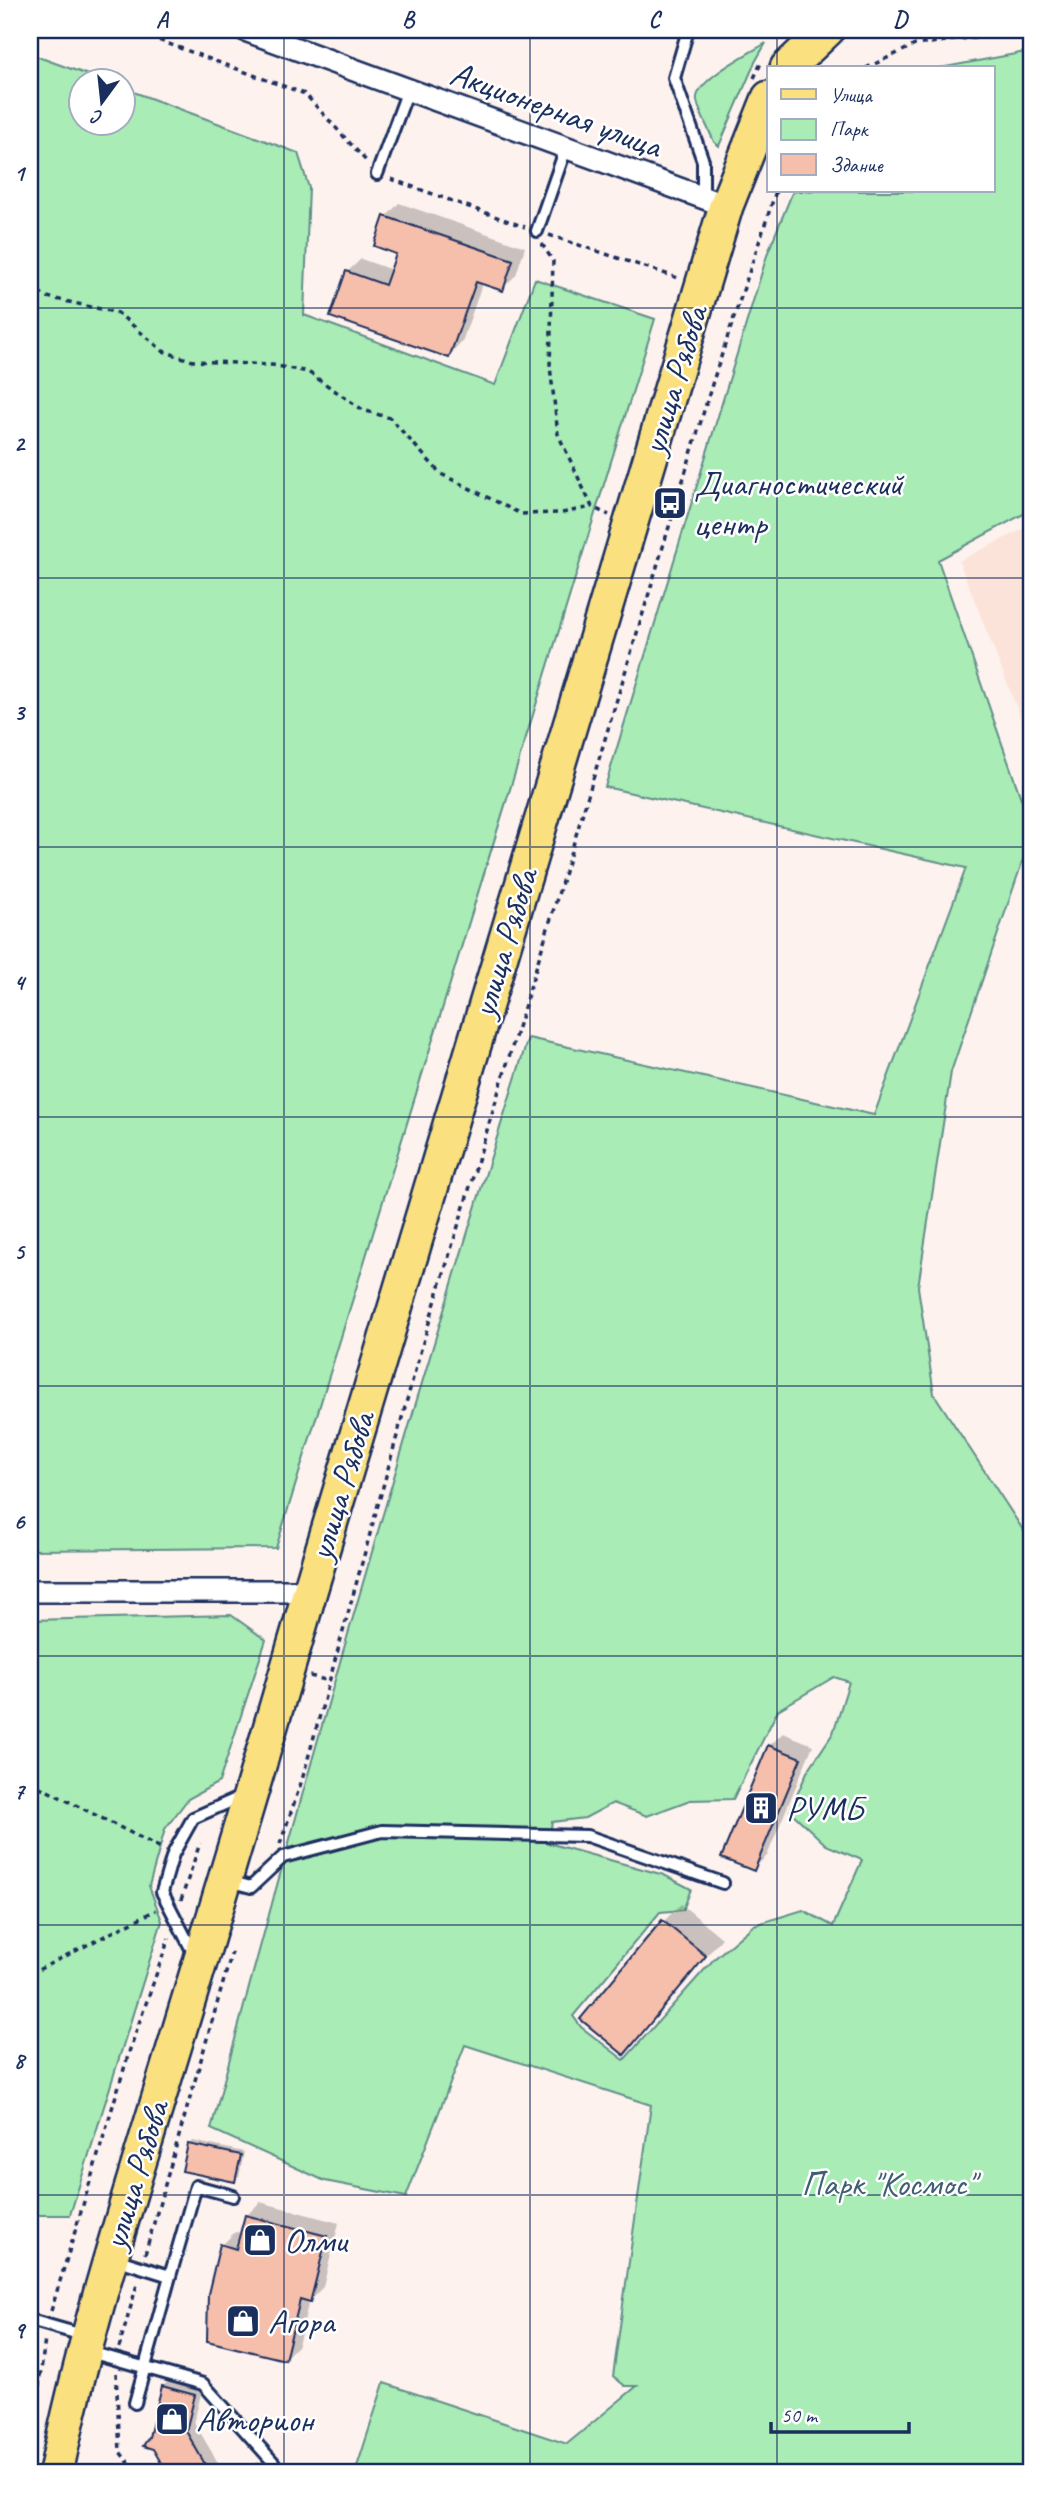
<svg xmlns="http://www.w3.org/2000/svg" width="1061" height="2503" font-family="Caveat,sans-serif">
  <rect width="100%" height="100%" fill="#fdf2ee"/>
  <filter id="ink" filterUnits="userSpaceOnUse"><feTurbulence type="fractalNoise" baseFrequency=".0143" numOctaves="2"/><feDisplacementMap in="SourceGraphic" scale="14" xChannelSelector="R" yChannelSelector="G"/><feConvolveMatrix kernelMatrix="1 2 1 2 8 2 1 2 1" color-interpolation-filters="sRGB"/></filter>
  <g filter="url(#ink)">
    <path fill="#fbe3da" d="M1031,525v219l-72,-183z"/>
    <path fill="#a9ecb5" stroke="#628e8a" stroke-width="2" fill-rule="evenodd" d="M766,43l-11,19 -36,84 -5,-4c-5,-13 -14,-27 -17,-41 -4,-20 53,-48 69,-58z
      M1031,51v459l-93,50 93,267v9l-80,236 -33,215 16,107 97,148v215l-5,10 5,3v703h-676l29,-90 183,61 70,-58h-12l-12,-10 38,-271 -186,-60 -59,152 -81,-16 -114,-52c97,-366 203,-729 317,-1091l346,77 92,-247 -361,-81 163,-535 25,-61h200v-123h-53zM834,1677l15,5 -16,51 -26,39 -17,39 36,34 36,15 -29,66 -30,-16 -49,15 -40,34 -90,101 -43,-33 -8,-11 87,-104 23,-2 8,-21 -27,-14 -116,-32 4,-21 33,-4 28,-15 34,13 43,-16 43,-1 45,-89z
      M30,54l72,26h-22v42h42l1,-34 175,65 11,35 -5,127 191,70 40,-106 120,40 -379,1229 -246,2z
      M231,1615l35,25 -47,142 -31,17 -23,30 -16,57 13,35 -92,294h-40v-595z"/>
    <path fill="#0003" d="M399,203l126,44 -9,28 -14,14 -19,-7 -21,60 -13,14 -102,-84 14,-13 31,11 6,-17 -12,-36z
      M783,1733l30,12 -46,111 -14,13 16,-123z
      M681,1904l41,34 -99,115 40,-131z
      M193,2141l51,11 -5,25 -4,3 -46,-35z
      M260,2202l79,21 -16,64 -14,14 -11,44 -14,14 -62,-114 13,-13 7,1 4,-17z
      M172,2378l31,8 -9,36 30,51h-55l-15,-25 -3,-11 12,-51z
      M538,2461l33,12h-45z
      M257,2462l17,5 -1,6h-26z"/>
    <path fill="#f6bfab" stroke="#1b2f5e" stroke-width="2" d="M384,216l129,44 -10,31 -27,-9 -27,76 -119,-41 16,-46 39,14 11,-31 -22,-8z
      M768,1745l33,13 -47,113 -33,-13z
      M662,1920l44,36 -82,99 -44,-36z
      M188,2144l53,11 -6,27 -53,-11z
      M245,2215l82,21 -17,67 -10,-3 -15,60 -78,-19 1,-47 12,-50 16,5z
      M162,2386l33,9 -9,36 24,42h-43l-14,-24 -10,-3 6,-9z"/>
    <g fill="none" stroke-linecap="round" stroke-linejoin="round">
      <g stroke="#1b2f5e" stroke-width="16">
        <path id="service" d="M688,30l-14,48 29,83v38
          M377,174l31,-84
          M537,231l29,-83
          M228,1881l23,6 32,-30 99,-26 205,5 136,47
          M195,1956l-33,-64 11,-38 20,-36 50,-22
          M115,2259l55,17 -35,127
          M170,2276l26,-90 37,10
          M30,2320l56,16
          M90,2352l113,32 71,79 3,10"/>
      </g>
      <g stroke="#1b2f5e" stroke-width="26">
        <path id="minor" d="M245,30l481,176
          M30,1591h280"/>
      </g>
      <g stroke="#1b2f5e" stroke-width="38">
        <path id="primary" d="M787,68l40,-38
          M56,2473c27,-132 68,-260 107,-389 50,-164 100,-328 147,-493l416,-1385 43,-108"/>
      </g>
      <path stroke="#1b2f5e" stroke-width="3.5" stroke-dasharray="5 5" stroke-linecap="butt" d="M131,30l174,64 63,69
        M778,39l6,-9
        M866,68l49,-23 116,-15
        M754,78l7,-15
        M391,179l134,48
        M549,235l129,43
        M542,244l11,17 -3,105 8,68 34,73 17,8
        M30,287l17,10 71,16 45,38 30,10 79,4 36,7 55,38 27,8 51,56 80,40 41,-1 30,-6
        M310,1676l19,5
        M30,1782l133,67
        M280,1844l22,-64 119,-431 292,-968 63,-190
        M181,1900l19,-57
        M30,1974l126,-64
        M145,2254l87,-302
        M51,2311l79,-262 39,-111
        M119,2348l19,-67
        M30,2364l6,32
        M116,2373l4,79 17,21
        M30,2426l7,-24 8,-63"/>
      <use href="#service" stroke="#fff" stroke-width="10"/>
      <use href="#minor" stroke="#fff" stroke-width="21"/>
      <use href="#primary" stroke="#fbe080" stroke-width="33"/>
    </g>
  </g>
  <path fill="none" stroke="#1b2f5e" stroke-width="2" stroke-opacity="0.55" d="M284,30v2443M530,30v2443M777,30v38M777,191v2282M30,308h1001M30,578h1001M30,847h1001M30,1117h1001M30,1386h1001M30,1656h1001M30,1925h1001M30,2195h1001"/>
  <defs>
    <g id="bus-square" transform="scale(1.75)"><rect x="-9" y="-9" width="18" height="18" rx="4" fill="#1b2f5e" stroke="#fff"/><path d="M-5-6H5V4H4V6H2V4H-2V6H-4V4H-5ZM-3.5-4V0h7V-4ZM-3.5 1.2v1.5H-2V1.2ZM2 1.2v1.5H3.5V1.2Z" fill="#fff"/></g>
    <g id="building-square" transform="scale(1.75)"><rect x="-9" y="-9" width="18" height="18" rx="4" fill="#1b2f5e" stroke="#fff"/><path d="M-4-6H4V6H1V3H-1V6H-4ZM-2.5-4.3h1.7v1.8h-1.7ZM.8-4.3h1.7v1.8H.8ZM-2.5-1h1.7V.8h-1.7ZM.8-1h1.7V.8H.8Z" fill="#fff"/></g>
    <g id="shop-square" transform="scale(1.75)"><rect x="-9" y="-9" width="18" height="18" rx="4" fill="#1b2f5e" stroke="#fff"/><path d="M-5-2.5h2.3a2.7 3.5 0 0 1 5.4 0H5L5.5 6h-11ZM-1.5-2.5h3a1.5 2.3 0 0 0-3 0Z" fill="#fff"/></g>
  </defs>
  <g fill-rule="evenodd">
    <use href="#bus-square" x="670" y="503"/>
    <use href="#building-square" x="761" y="1808"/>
    <use href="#shop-square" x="260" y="2240"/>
    <use href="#shop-square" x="243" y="2321"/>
    <use href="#shop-square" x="172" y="2419"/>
  </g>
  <g text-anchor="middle" stroke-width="5" stroke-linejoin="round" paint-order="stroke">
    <g font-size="35" fill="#1b2f5e" stroke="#fff">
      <text transform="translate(556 109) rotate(20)" y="12">Акционерная улица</text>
      <text transform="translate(674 380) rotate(-73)" y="12">улица Рябова</text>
      <text transform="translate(504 943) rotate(-73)" y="12">улица Рябова</text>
      <text transform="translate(341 1486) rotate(-73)" y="12">улица Рябова</text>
      <text transform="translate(135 2175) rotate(-73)" y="12">улица Рябова</text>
    </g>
    <g font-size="35" fill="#1b2f5e" stroke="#fff" text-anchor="start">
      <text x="694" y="495">Диагностический<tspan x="694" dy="40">центр</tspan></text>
      <text x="786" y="1820">РУМБ</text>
      <text x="284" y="2252">Олми</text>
      <text x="268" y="2333">Агора</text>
      <text x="196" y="2431">Авторион</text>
    </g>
    <g font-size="35" fill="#3e5e74" stroke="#fff">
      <text x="888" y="2195">Парк "Космос"</text>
    </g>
  </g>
  <rect width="1061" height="2503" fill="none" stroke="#fff" stroke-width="77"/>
  <rect x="767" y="66" width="228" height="126" fill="#ffffff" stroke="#a4acbf" stroke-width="2"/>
  <rect x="781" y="89" width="35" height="10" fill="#fbe080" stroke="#a4acbf" stroke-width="2"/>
  <text x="830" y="102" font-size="21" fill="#1b2f5e">Улица</text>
  <rect x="781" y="119" width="35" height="21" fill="#a9ecb5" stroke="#a4acbf" stroke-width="2"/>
  <text x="830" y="136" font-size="21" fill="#1b2f5e">Парк</text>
  <rect x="781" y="154" width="35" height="21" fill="#f6bfab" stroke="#a4acbf" stroke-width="2"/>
  <text x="830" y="172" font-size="21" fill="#1b2f5e">Здание</text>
  <g transform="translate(102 102) rotate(195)"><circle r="33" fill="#ffffff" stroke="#a4acbf" stroke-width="2"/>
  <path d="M0-5L12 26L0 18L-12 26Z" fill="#1b2f5e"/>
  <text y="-10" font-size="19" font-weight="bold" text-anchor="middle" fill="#1b2f5e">С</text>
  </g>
  <path d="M771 2422v10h138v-10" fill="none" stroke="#1b2f5e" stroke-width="3.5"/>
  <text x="781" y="2422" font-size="21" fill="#1b2f5e" stroke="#ffffff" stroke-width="5" paint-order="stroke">50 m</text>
  <rect x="38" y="38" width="985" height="2426" fill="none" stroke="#1b2f5e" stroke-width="2.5"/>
  <g font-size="23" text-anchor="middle" font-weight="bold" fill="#1b2f5e">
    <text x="162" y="27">A</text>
    <text x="408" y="27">B</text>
    <text x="654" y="27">C</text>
    <text x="900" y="27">D</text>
    <text x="19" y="181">1</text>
    <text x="19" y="451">2</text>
    <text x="19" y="720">3</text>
    <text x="19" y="990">4</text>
    <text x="19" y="1259">5</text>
    <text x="19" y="1529">6</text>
    <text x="19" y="1799">7</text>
    <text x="19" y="2068">8</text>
    <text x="19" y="2338">9</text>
  </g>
</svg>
